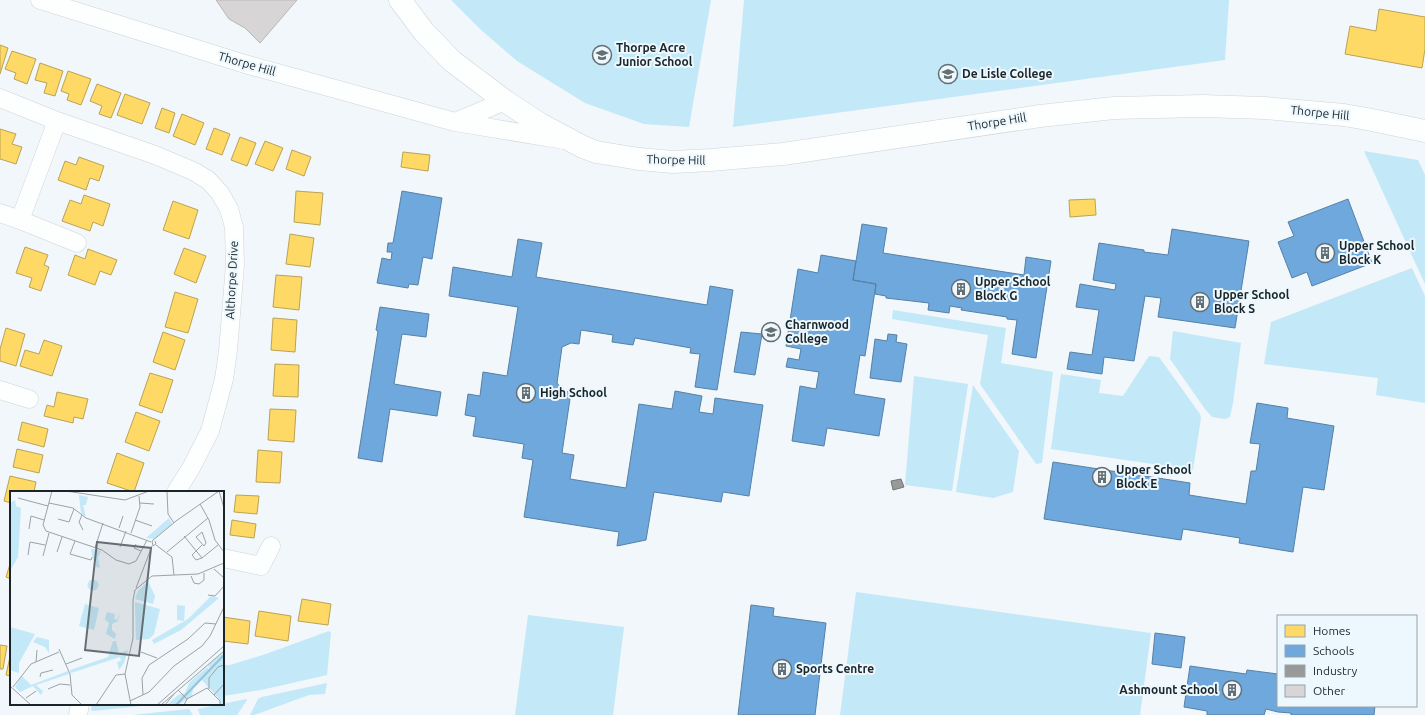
<svg xmlns="http://www.w3.org/2000/svg" width="1425" height="715" font-family="Ubuntu,sans-serif">
  <rect width="100%" height="100%" fill="#f1f7fa"/>
  <path fill="#c3e8f7" d="M451,0h260l-22,127 -45,-3 -59,-21 -68,-42 -37,-32z
    M744,0h485l-4,60 -492,67z
    M1364,151l54,9 7,15v109z
    M1412,268l13,28v107l-49,-8 2,-17 -114,-14 7,-42z
    M893,310l113,18 -5,35 52,9 -11,91 -6,1 -56,-80 8,-49 -96,-16z
    M1173,331l68,12 -8,60 -3,14 -5,2 -13,-2 -7,-8 -35,-50z
    M1149,356l10,1 41,57 1,4 -8,52 -142,-21 10,-75 40,6 -2,13 24,3z
    M914,376l54,8 -16,107 -47,-6z
    M973,385l46,66 -6,41 -20,6 -37,-6z
    M856,592l295,41 -11,82h-300z
    M528,615l96,12 -11,88h-98z
    M329,631l2,2 -4,42 -66,15 -38,6v-31h7l36,-11z
    M327,683l-2,11 -16,1 -55,20h-4l8,-16 4,-2z
    M246,699l1,1 -10,15h-37l-2,-6z
    M92,704h68l-67,7 -2,-1z
    M189,709l4,6h-61z"/>
  <path fill="#ffd966" stroke="#baa354" d="M1379,9l46,8v32l-3,19 -77,-14 5,-28 26,5z
    M0,45l8,3 -8,26z
    M12,51l24,8 -9,25 -13,-5 2,-6 -11,-4z
    M40,63l23,8 -8,25 -11,-3 3,-10 -12,-3z
    M68,71l23,8 -10,26 -14,-5 2,-6 -8,-3z
    M97,84l24,9 -10,25 -12,-4 3,-8 -12,-5z
    M125,94l25,9 -8,21 -25,-9z
    M162,108l13,5 -6,20 -14,-5z
    M182,114l22,9 -9,22 -22,-9z
    M214,128l16,6 -8,21 -16,-6z
    M0,129l16,5 -4,10 10,3 -6,17 -16,-5z
    M240,137l16,6 -9,23 -16,-6z
    M265,141l18,7 -10,23 -18,-7z
    M292,150l19,7 -7,19 -18,-7z
    M403,152l27,3 -2,16 -27,-4z
    M79,157l25,9 -5,15 -9,-3 -4,12 -28,-10 7,-19 11,4z
    M296,191l27,2 -3,32 -26,-3z
    M84,195l26,9 -7,22 -10,-4 -3,9 -28,-10 8,-21 11,4z
    M1095,199l1,16 -26,2 -1,-17z
    M173,201l25,9 -9,29 -26,-9z
    M290,234l24,4 -4,29 -24,-3z
    M25,247l23,8 -4,10 5,2 -8,24 -12,-4 3,-9 -16,-5z
    M184,248l22,8 -10,27 -22,-9z
    M88,249l29,11 -6,15 -11,-4 -5,14 -27,-10 7,-20 10,4z
    M276,275l26,2 -3,33 -26,-3z
    M175,292l23,7 -10,34 -23,-6z
    M273,318l24,2 -2,32 -24,-2z
    M6,328l19,6 -9,32 -16,-5v-12z
    M163,332l22,8 -10,30 -22,-8z
    M44,340l18,6 -10,30 -32,-10 5,-16 14,4z
    M275,364l24,1 -1,32 -25,-1z
    M150,373l23,7 -11,33 -23,-8z
    M57,392l31,7 -5,20 -9,-2 -1,6 -29,-7 3,-11 7,2z
    M270,409l26,1 -2,32 -26,-2z
    M136,412l24,9 -11,30 -24,-9z
    M22,422l26,7 -4,18 -26,-7z
    M17,449l26,6 -4,18 -26,-6z
    M258,450l24,2 -2,31 -24,-1z
    M117,453l27,10 -10,29 -27,-9z
    M10,476l26,6 -2,10h-23v11l-7,-2z
    M236,495l23,1 -2,18 -23,-2z
    M232,520l24,4 -2,14 -24,-3z
    M11,561v18l-5,-2z
    M302,599l29,5 -3,21 -30,-4z
    M259,611l32,5 -3,25 -33,-5z
    M223,617l27,4 -2,23 -25,-3z
    M0,645l7,1 -4,23h-3z
    M11,652v24l-5,-1z"/>
  <path fill="#6fa8dc" stroke="#5581a6" d="M402,191l40,7 -10,61 -9,-2 -5,28 -9,-1 -1,4 -31,-5 5,-25 9,2 1,-8h-5l1,-9h5z
    M1348,199l24,64 -60,23 -5,-14 -15,6 -14,-36 16,-6 -6,-14z
    M862,224l25,4 -4,25 141,22 2,-18 25,4 -15,97 -24,-4 5,-34 -10,-1v-2l-46,-7 1,-2 -12,-2 -1,7 -21,-3 1,-7 -43,-5v-2l-11,-2 1,-10 -23,-4z
    M1172,229l77,12 -14,87 -77,-11 3,-19 -16,-2 -11,65 -30,-4 -2,17 -35,-5 3,-17 22,3 7,-45 -23,-3 4,-23 35,6 1,-6 -23,-4 6,-37 45,7v2l24,3z
    M518,239l24,4 -6,34 171,28 3,-19 23,4 -16,100 -22,-3 5,-33 -10,-1 1,-5 -56,-10 -2,7 -21,-3 1,-7 -32,-5 -2,14 -8,-1 -9,4 -5,36 6,8 8,1 -9,61 12,2 -4,24 56,9 13,-84 33,5 3,-18 27,5 -3,16 14,2 2,-16 48,7 -14,91 -26,-4 -2,10 -67,-10 -8,48 -29,6 2,-14 -95,-15 9,-57 -11,-2 2,-14 -51,-8 3,-19 -11,-2 3,-21 12,2 3,-24 24,4 11,-69 -69,-11 4,-29 59,10z
    M821,255l35,6 -3,19 23,4 -11,72 -5,-1 -6,39 31,5 -6,37 -52,-8 -3,18 -32,-5 8,-55 16,3 3,-17 -33,-5 2,-9 11,2 2,-11 -15,-3 12,-77 20,4z
    M380,307l49,7 -3,23 -24,-3 -8,50 47,8 -4,24 -47,-7 -8,53 -24,-4 20,-127 -2,-1z
    M741,332l21,2 -7,41 -21,-3z
    M888,334l9,1 -1,7 11,2 -6,38 -31,-4 5,-39 12,2z
    M1257,403l31,5 -1,10 47,8 -10,64 -21,-3 -10,65 -54,-9 1,-5 -57,-9 -2,11 -137,-21 9,-57 137,21 -1,12 57,9 5,-33h5l4,-27 -10,-1z
    M751,605l23,3 -1,8 53,7 -11,92h-77z
    M1155,633l30,4 -4,31 -29,-4z
    M1190,666l56,8 1,-4 31,4v32h97l-1,9h-83v-2l-13,-1 -12,-3 -2,6h-57v-4l-23,-4z"/>
  <path fill="#999" stroke="#737677" d="M901,479l3,8 -11,3 -2,-9z"/>
  <path fill="#d8d5d6" stroke="#b9b6b7" d="M216,0h81l-37,43 -15,-15 -16,-9z"/>
  <g fill="none" stroke-linecap="round" stroke-linejoin="round">
    <g stroke="#ccd5d8" stroke-width="19">
      <path id="street" d="M40,0l205,64 210,58 109,18
        M0,98l57,23 98,34 38,16 15,9 12,13 9,16 5,18 1,38 -7,86 -4,28 -14,52 -19,37 -15,24
        M455,122l50,-21
        M0,213l20,7 37,-99
        M20,220l57,23
        M0,390l29,9
        M223,558l38,8 10,-20
        M78,715l2,-11"/>
    </g>
    <g stroke="#ccd5d8" stroke-width="23">
      <path id="secondary" d="M400,0l24,32 28,29 53,40 35,23 43,23 13,5 43,7 34,3 38,-2 72,-6 257,-38 74,-8 88,-2 63,2 79,7 23,4 58,12"/>
    </g>
    <use href="#street" stroke="#fdfefe" stroke-width="18"/>
    <use href="#secondary" stroke="#fdfefe" stroke-width="22"/>
  </g>
  <defs>
    <g id="school-ring" transform="scale(1)"><circle r="9.5" fill="#edf8fe" stroke="#656e72" stroke-width="1.5"/><path d="M0-5L7-2L0 1L-7-2ZM-4 1L0 2.5L4 1V4Q0 6-4 4Z" fill="#656e72"/></g>
    <g id="building-ring" transform="scale(1)"><circle r="9.5" fill="#edf8fe" stroke="#656e72" stroke-width="1.5"/><path d="M-4-6H4V6H1V3H-1V6H-4ZM-2.5-4.3h1.7v1.8h-1.7ZM.8-4.3h1.7v1.8H.8ZM-2.5-1h1.7V.8h-1.7ZM.8-1h1.7V.8H.8Z" fill="#656e72"/></g>
  </defs>
  <g fill-rule="evenodd">
    <use href="#school-ring" x="602" y="55"/>
    <use href="#school-ring" x="948" y="74"/>
    <use href="#building-ring" x="1325" y="253"/>
    <use href="#building-ring" x="961" y="289"/>
    <use href="#building-ring" x="1200" y="302"/>
    <use href="#school-ring" x="771" y="332"/>
    <use href="#building-ring" x="526" y="393"/>
    <use href="#building-ring" x="1102" y="477"/>
    <use href="#building-ring" x="782" y="669"/>
    <use href="#building-ring" x="1232" y="690"/>
  </g>
  <g text-anchor="middle" stroke-width="4" stroke-linejoin="round" paint-order="stroke">
    <g font-size="12" font-weight="bold" fill="#192529" stroke="#edf8fe" text-anchor="start">
      <text x="616" y="52">Thorpe Acre<tspan x="616" dy="14">Junior School</tspan></text>
      <text x="962" y="78">De Lisle College</text>
      <text x="1339" y="250">Upper School<tspan x="1339" dy="14">Block K</tspan></text>
      <text x="975" y="286">Upper School<tspan x="975" dy="14">Block G</tspan></text>
      <text x="1214" y="299">Upper School<tspan x="1214" dy="14">Block S</tspan></text>
      <text x="785" y="329">Charnwood<tspan x="785" dy="14">College</tspan></text>
      <text x="540" y="397">High School</text>
      <text x="1116" y="474">Upper School<tspan x="1116" dy="14">Block E</tspan></text>
      <text x="796" y="673">Sports Centre</text>
      <text x="1218" y="694" text-anchor="end">Ashmount School</text>
    </g>
    <g font-size="12" fill="#192529" stroke="#edf8fe">
      <text transform="translate(247 64) rotate(16)" y="4">Thorpe Hill</text>
      <text transform="translate(1320 113) rotate(6)" y="4">Thorpe Hill</text>
      <text transform="translate(997 122) rotate(-9)" y="4">Thorpe Hill</text>
      <text transform="translate(676 160) rotate(1)" y="4">Thorpe Hill</text>
      <text transform="translate(232 280) rotate(-87)" y="4">Althorpe Drive</text>
    </g>
  </g>
  <g transform="translate(10 491)">
    <rect width="214" height="214" fill="#f1f7fa"/>
    <path d="M69,4l9,2 -2,8h-3l3,12 -5,-4zM5,9l1,6 5,2 -3,49 -8,14v-68zM159,27l3,6 -18,15 -8,-1zM81,58h4l1,5v-5l5,2 -3,6 2,11 -4,-1v-6l-3,-2zM77.5 94a5.5 5.5 0 1 1 11 0a5.5 5.5 0 1 1-11 0ZM138,90l7,15 -2,8 -18,-5 3,-8zM201,105l8,2 -38,32 -27,14 -2,-4 36,-21zM125,111l25,7 -6,25 -5,5 -13,1zM75,113l14,4 -5,22 -15,-4zM167,114l8,1 -1,15 -7,-1zM97,121l8,2 -1,5 3,1 3,-7 -2,8 -6,3v6l4,4 -1,5 -9,-5 3,-11 -4,-4zM0,136l25,7 -16,29v10l-9,-3zM27,146l12,3v13l-4,-6 -12,-5zM103,150h3l3,12 9,-3 -4,13 -5,7 -2,-8 4,-1 -1,-4 -49,16 -1,-3 38,-13zM214,161v53h-3l-2,-6 -17,-19 -9,9 -1,7 -14,9h-11l11,-10 7,-2 4,-10 18,-16 3,3 -2,-5zM58,180l1,3 -33,11 7,6 -2,4 -8,-9 -13,6 -5,-5 7,-11 9,9z" fill="#c3e8f7"/>
    <path fill="none" stroke="#97c5d7" stroke-width="2" d="M166,214l48,-50"/>
    <path fill="none" stroke="#9ba3a6" stroke-width="1" d="M42,0l-9,34 3,6 56,19 14,10 13,4 7,-3 11,-21M56,0l59,9 24,-9M157,0l1,23 6,9M157,0h20M209,0l5,17M8,7l30,8M39,12l24,5 13,10 65,24M130,12l14,1M190,13l9,16 6,20 9,12M72,24l-3,7 4,8M48,28l11,3 5,-13M125,29l17,6M109,37l4,-12M19,38l2,-13 13,4M192,41l4,11 -2,3 -8,-9zM121,42l9,-26 -1,-11M174,45l18,22 16,-13M65,50l-5,13 21,6 1,-3M145,50l1,3 -3,2 -1,-5 24,-20 43,-30M126,53l-2,4 7,3M146,54l16,12 2,18M110,56l6,-16M85,57l8,-25M47,61l5,-15M157,61l41,-34M18,64l2,-13 15,3M33,65l6,-23M192,67l-6,2 -4,-5 10,-10M204,78l10,9M181,85l3,7 5,1 5,-4v-7M126,97l16,-42M198,104l7,1 9,-10M49,158l11,25 2,21 10,10M131,161l16,6M26,171l1,-12M56,173l16,-6M30,186l1,-4 12,-3M0,195l21,19M3,196l18,-23 28,-12M38,198l12,-5 10,1M199,198v-11l9,-11 6,-2M168,199l9,9M133,204l-1,-17 7,-13 39,-26 17,-16 11,1M204,204l10,-11M16,207l10,-7M120,210l19,-9 25,-26 28,-20 8,-10 14,-29M86,214l20,-30 9,-1M121,214l-6,-31 8,-36v-38l2,-10 17,-14 46,-2 26,-11M147,214l67,-59M151,214l63,-54M155,214l9,-11M174,214l3,-6 20,-11 13,13v4"/>
    <path fill="#656e72" fill-opacity="0.15" stroke="#656e72" stroke-width="2" d="M87,51l54,6 -12,108 -54,-6z"/>
    <rect width="214" height="214" fill="none" stroke="#192529" stroke-width="2"/>
  </g>
  <rect x="1277" y="615" width="140" height="92" fill="#edf8fe" stroke="#98a4a9"/>
  <rect x="1285" y="625" width="20" height="12" fill="#ffd966" stroke="#98a4a9"/>
  <text x="1313" y="635" font-size="12" fill="#192529">Homes</text>
  <rect x="1285" y="645" width="20" height="12" fill="#6fa8dc" stroke="#98a4a9"/>
  <text x="1313" y="655" font-size="12" fill="#192529">Schools</text>
  <rect x="1285" y="665" width="20" height="12" fill="#999999" stroke="#98a4a9"/>
  <text x="1313" y="675" font-size="12" fill="#192529">Industry</text>
  <rect x="1285" y="685" width="20" height="12" fill="#d8d5d6" stroke="#98a4a9"/>
  <text x="1313" y="695" font-size="12" fill="#192529">Other</text>
</svg>
